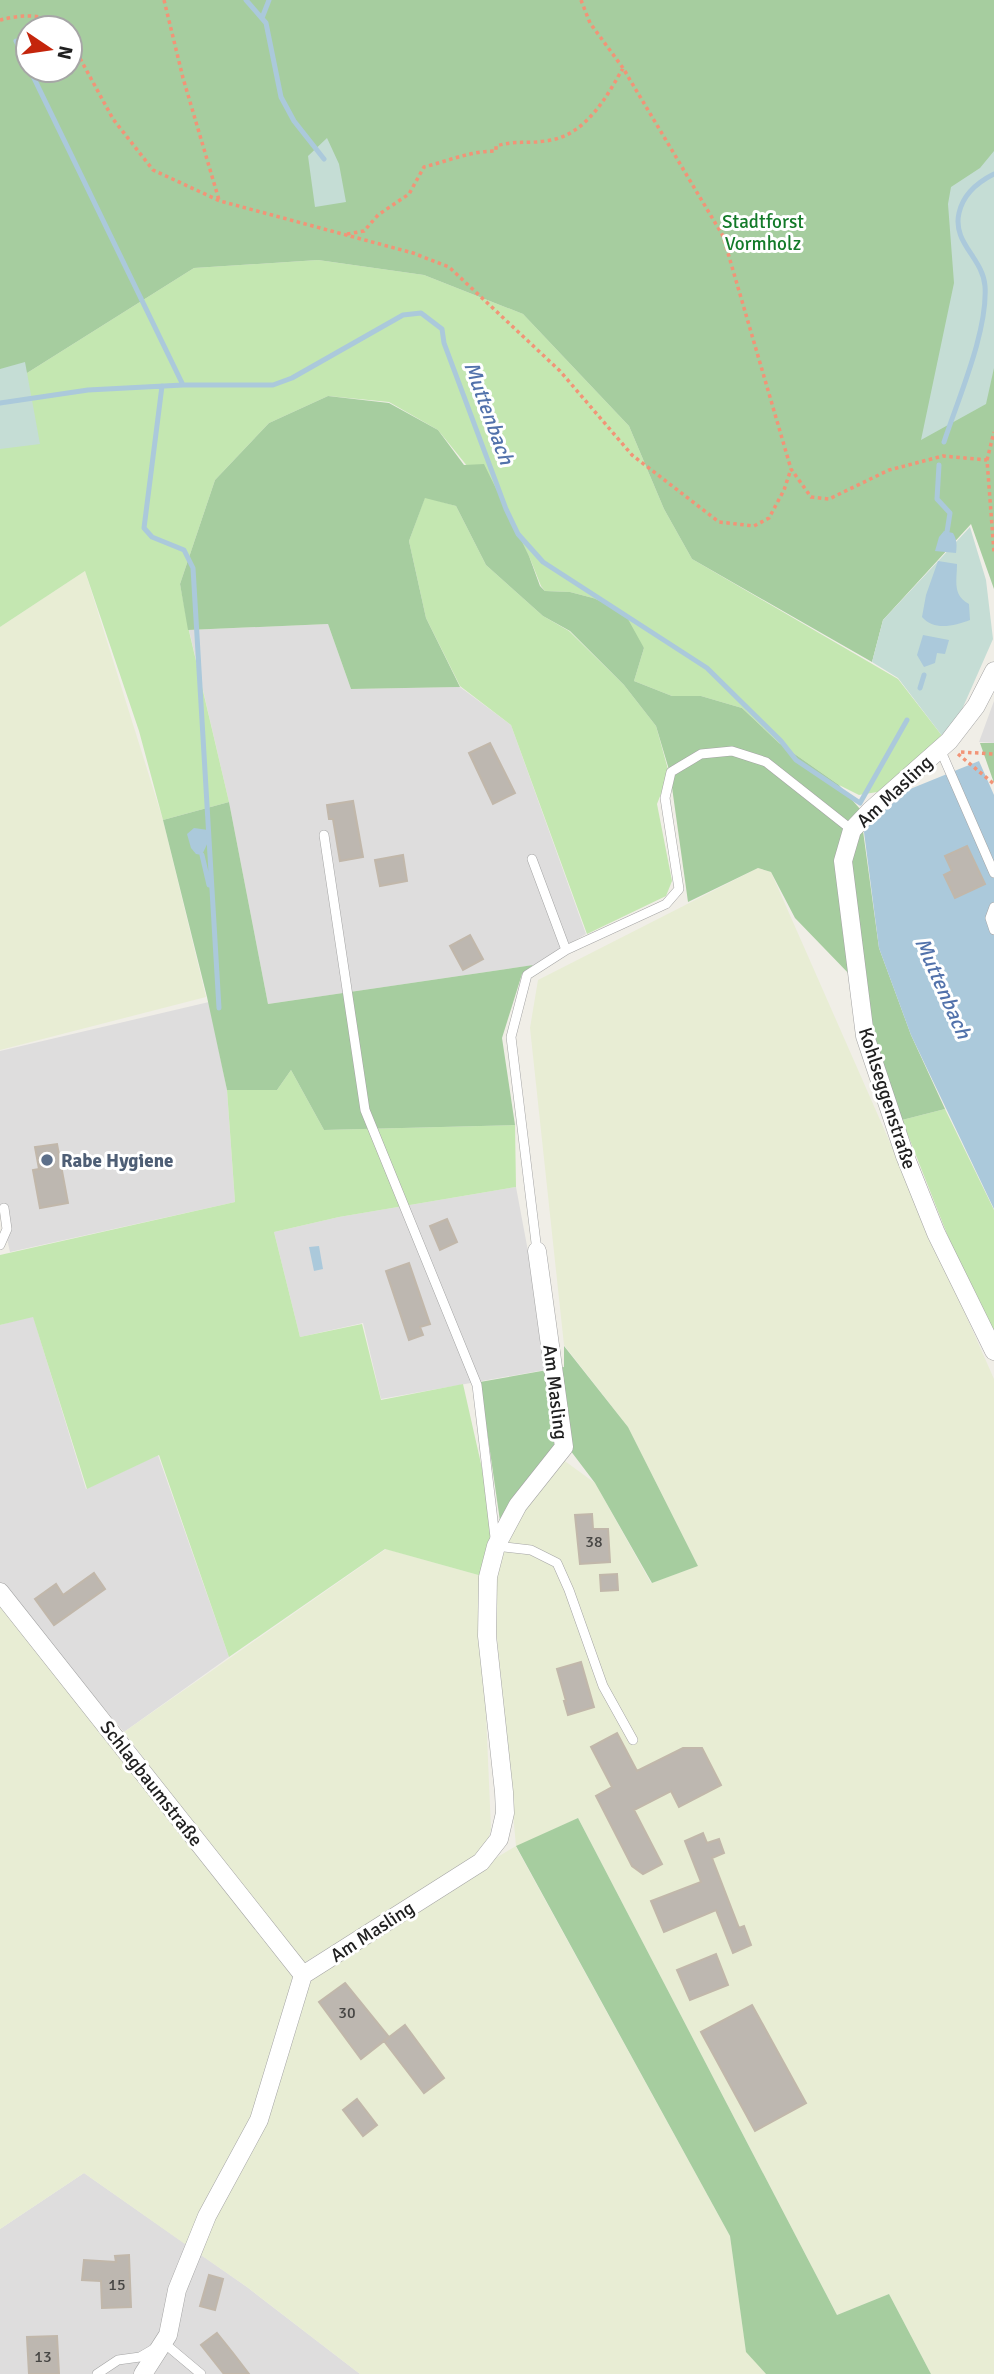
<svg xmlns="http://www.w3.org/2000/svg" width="994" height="2374" font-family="Signika,sans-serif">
  <rect width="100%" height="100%" fill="#f0eee7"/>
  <path fill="#dedddd" d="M328,624l23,65 109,-2 51,38 75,209 -52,31 -266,39 -39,-202 -40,-172z
    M994,701v42l-15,-1z
    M209,1002l18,88 8,112 -225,50 -10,-45v-156z
    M516,1187l34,182 -169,30 -18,-76 -63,14 -26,-105 65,-15z
    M33,1316l53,173 72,-34 71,202 -105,75 -124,-147v-260z
    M84,2173l163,114 113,87h-360v-145z"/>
  <path fill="#e8edd4" d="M85,571l78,249 43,177 -206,53v-423z
    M758,868l13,4 223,507v995h-63l-42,-80 -52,21 -259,-497 -62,29 214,389 16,115 20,23h-406l-113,-87 -52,-36 65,-132 44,-138 70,-50 142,-85 -24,-262 29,-77 41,-48 33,24 56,100 47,-17 -70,-139 -64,-82 -34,-317 8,-48z
    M386,1549l96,27v45l9,208 -4,15 -12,15 -173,105 -5,-2 -173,-230z
    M0,1601l299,377 -42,142 -65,129 -108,-76 -84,56z"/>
  <path fill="#c4e7b1" d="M318,260l106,15 99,39 106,112 35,83 28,50 206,120 45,58 -54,53 -30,5 -20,-10 -60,-42 -37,-35 -41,-12h-29l-38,-15 10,-33 -51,-50 -23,-6 -25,-1 -4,-5 -12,-30 -19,-37 -72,-89 -49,-28 -61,-6 -59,27 -54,57 -35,104 9,47 40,171 -66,18 -24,-89 -54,-160 -85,56v-237l194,-122z
    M425,497l31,9 30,59 57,51 26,15 55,54 32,41 13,47 -12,31 15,77 -6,15 -79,38 -76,-209 -51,-39 -34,-68 -17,-77z
    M291,1070l33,60 191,-5 1,62 -177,30 -65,15 26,105 62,-13 19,76 82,-16 23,102 5,47 -9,43 -97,-27 -156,108 -70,-202 -72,34 -54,-172 -33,8v-70l235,-53 -8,-112h50z
    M945,1109l49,101v127l-28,-55 -64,-162z"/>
  <path fill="#a6cd9f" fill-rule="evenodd" d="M0,0h994v589l-23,-65 -88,96 -11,42 -180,-103 -28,-50 -35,-83 -106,-112 -99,-39 -106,-15 -124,8 -194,122zM28,28h42v42h-42z
    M328,396l61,7 49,27 26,35 20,-1 45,92 11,30 5,5 25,1 23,6 31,14 20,36 -10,33 38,15h29l41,12 37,35 60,42 21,24 19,139 32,87 34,74 -43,11 -50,-143 -57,-59 -24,-46 -13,-4 -70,34 -18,-129 -14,-47 -32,-41 -54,-54 -27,-15 -57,-51 -30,-59 -31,-8 -16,43 17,77 34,69 -109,2 -23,-65 -140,6 -8,-46 35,-104 54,-57z
    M980,743h14v40z
    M229,802l39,202 265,-39 -11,9 -20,64 13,87 -191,5 -33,-60 -14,20h-50l-20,-93 -44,-177z
    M564,1346l64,81 70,139 -46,17 -57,-100 -31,-41 -64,79 -20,-139 84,-15z
    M578,1818l259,497 52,-21 42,80h-165l-20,-22 -16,-116 -214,-390z"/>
  <path fill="#c5ddd5" d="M327,138l12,26 7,38 -31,5 -7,-51z
    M994,151v217l-8,36 -65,36 33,-157 -6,-79 3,-17 29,-19z
    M25,362l15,82 -40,5v-80z
    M970,527l16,53 7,59 -33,75 -17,23 -45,-59 -26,-16 11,-42z"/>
  <path fill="#abc9db" d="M944,531l9,2c4,7 4,12 3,20l-21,-2 4,-14z
    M938,561l19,3c0,17 -5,31 12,40l1,16c-16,6 -36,11 -48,-3l4,-22z
    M923,635l26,5 -4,14 -8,-1 -2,10 -11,4 -7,-12z
    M979,761l15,34v414l-83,-174 -32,-87 -18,-139z
    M194,828l14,2 1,10 -7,15 -6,-1 -5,-6 -4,-14z
    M319,1246l4,23 -9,2 -5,-24z"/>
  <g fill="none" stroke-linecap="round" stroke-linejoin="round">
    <path stroke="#abc9db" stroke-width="5" d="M246,0l20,23 15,74 13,24 30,38
      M262,18l7,-18
      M16,41l12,25
      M30,70l153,315
      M162,386l-18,142 8,9 32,13 9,18 26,440
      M0,403l88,-13 95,-5h90l19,-7 111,-63 18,-2 21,16 2,14 62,166 12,25 25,28 164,106 74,73 15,19 64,43 47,-83
      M944,442c14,-43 44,-111 41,-156 -2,-28 -33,-43 -26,-73 4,-18 19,-31 35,-39
      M939,465l-2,34 13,14 -3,19
      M920,688l4,-13
      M202,855l7,30"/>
  </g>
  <path fill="#bdb7b0" stroke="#c1b7aa" stroke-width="2" d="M490,743l25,50 -22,11 -24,-51z
    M353,801l10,56 -23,4 -7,-42h-4l-2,-14z
    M967,846l18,38 -30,14 -11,-23 8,-4 -7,-15z
    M403,855l4,26 -27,5 -5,-26z
    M470,935l13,24 -20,11 -13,-24z
    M57,1144l11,59 -28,5 -7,-38 6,-1 -4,-22z
    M447,1219l10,23 -17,8 -10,-24z
    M409,1263l21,61 -10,3 3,8 -14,5 -23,-69z
    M592,1514l1,15h15l2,33 -30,2 -5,-49z
    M94,1573l11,16 -51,36 -19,-26 21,-15 7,11z
    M617,1574l1,16 -17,1 -1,-16z
    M581,1662l13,45 -26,8 -4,-14h2l-9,-32z
    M617,1733l20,38 46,-23h19l19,37 -42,22 -8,-16 -37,19 28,54 -19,10 -11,-8 -36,-70 16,-9 -21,-40z
    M703,1833l4,10 12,-4 5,14 -12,5 27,70 5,-2 7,19 -18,8 -17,-43 -52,22 -13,-31 50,-19 -16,-41z
    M716,1954l12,31 -38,15 -13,-30z
    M345,1983l44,54 -28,22 -42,-57z
    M752,2005l54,98 -51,28 -54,-99z
    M405,2025l39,53 -20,15 -40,-52z
    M357,2099l20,26 -14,11 -20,-26z
    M129,2255l2,52 -29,1 -1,-27 -19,-1 2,-20 32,2 -1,-6z
    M209,2275l14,4 -8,31 -15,-4z
    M217,2333l16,20 16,21h-25l-23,-29z
    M57,2336l2,38h-30l-2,-37z"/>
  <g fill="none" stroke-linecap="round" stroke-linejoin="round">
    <g stroke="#a4a4a4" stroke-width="10">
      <path id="lane" d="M940,749l54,124
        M324,835l41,275 112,275 19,161 35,4 26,13 12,27 34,96 30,54
        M532,859l34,91
        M994,907l-4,11 4,12
        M0,1245l7,-16 -3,-21
        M537,1251l-26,-214 16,-62 39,-25 100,-46 13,-15 -14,-91 6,-26 30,-18 31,-3 34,11 86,68
        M97,2374l21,-14 22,-3 24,-14 37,31"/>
    </g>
    <g stroke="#a4a4a4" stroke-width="19">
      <path id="street" d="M994,671l-18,35 -27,35 -78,69 -19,20 -9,31 22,175 40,120 31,77 58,118
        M0,1592l303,383
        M143,2374l25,-39 9,-45 30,-74 52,-96 44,-145 178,-113 18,-23 6,-26 -1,-21 -17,-156 1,-59 8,-31 22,-41 46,-58 -27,-196"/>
    </g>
    <path stroke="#f29477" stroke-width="3.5" stroke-dasharray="3.5 3.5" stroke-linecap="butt" d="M164,0l19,78 36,122
      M581,0l9,23 33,45 100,168 68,233 20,28 18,2 60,-29 54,-14 44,4 7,92
      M0,20c19,-5 46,-8 60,8
      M70,40l43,79 40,51 67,31 193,52 36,14 111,104 72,84 87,67 35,4 15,-8 15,-28 7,-21
      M347,234l17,-3 14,-16 31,-21 15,-27c24,-6 46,-16 72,-16v-5c21,-6 29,-2 49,-5 40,-4 61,-43 78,-73
      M987,460l7,-28
      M961,752l33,2
      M958,754l36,30"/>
    <use href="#lane" stroke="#fff" stroke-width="9"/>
    <use href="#street" stroke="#fff" stroke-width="18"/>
  </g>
  <circle fill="#5c6f8a" stroke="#fff" stroke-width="2.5" cx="47" cy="1160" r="7"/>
  <g text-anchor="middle" stroke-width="6" stroke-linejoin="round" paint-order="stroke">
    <g font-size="16" fill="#474644">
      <text x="594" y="1547">38</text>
      <text x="347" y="2018">30</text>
      <text x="117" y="2290">15</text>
      <text x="43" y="2362">13</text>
    </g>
    <g font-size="19" fill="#137a29" stroke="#fff">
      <text x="763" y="228">Stadtforst<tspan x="763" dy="22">Vormholz</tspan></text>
    </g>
    <g font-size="19" fill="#202020" stroke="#fff">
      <text transform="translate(894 791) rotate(-43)" y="7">Am Masling</text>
      <text transform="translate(888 1098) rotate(72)" y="7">Kohlseggenstraße</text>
      <text transform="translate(556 1392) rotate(83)" y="7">Am Masling</text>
      <text transform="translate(152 1783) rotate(52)" y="7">Schlagbaumstraße</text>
      <text transform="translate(372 1931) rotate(-33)" y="7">Am Masling</text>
    </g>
    <g font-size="19" font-weight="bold" fill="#4e5e75" stroke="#fff" text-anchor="start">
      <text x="61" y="1167">Rabe Hygiene</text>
    </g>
    <g font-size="21" font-style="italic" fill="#5272ab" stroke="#fff">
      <text transform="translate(489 413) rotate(70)" y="7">Muttenbach</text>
      <text transform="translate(943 988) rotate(66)" y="7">Muttenbach</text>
    </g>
  </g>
  <g transform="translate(49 49) rotate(103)"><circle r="33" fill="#ffffff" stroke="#a6a6a6" stroke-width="2"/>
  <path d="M0-5L12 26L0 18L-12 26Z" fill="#c4250c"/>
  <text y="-10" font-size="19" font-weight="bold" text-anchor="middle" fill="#202020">N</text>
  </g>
</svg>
